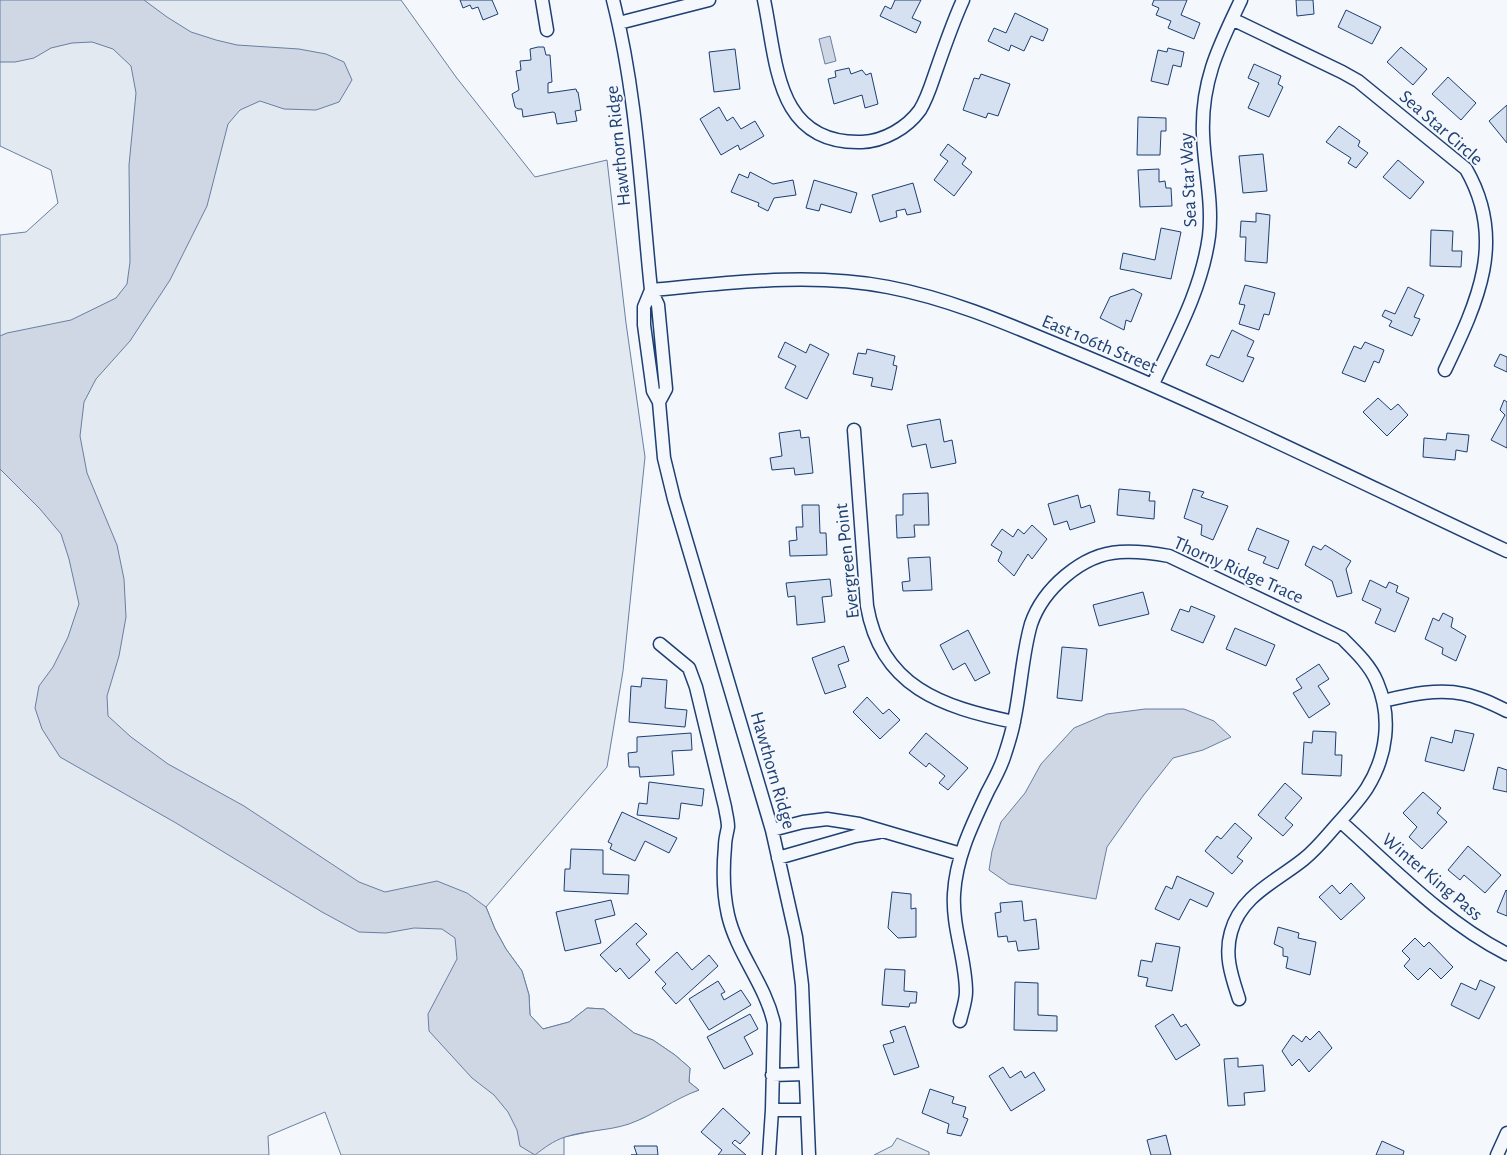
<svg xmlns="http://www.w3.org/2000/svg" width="1507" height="1155" font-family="'Alegreya Sans',sans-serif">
  <rect width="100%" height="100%" fill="#f4f7fb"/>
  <path fill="#e3e9f0" stroke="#687fa3" d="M0,0h401l55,77 79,100 72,-17 19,163 19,134 -22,214 -16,96 -121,140 9,22 11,20 16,22 7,24 1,20 13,14 26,-7 18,-14 17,1 30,24 19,7 22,15 15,13 -1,14 10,8 -18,6 -38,22 -16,6 -63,13v18h-223l-16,-43 -57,24 1,19h-269v-920l26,-3 32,-29 -7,-33 -51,-24z
    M897,1138l32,14v3h-55l18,-9z"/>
  <path fill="#cfd7e4" stroke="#687fa3" d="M0,0h144l23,17 24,15 25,8 21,5 62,4 27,5 18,8 8,18 -13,22 -23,8 -32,-1 -24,-8 -20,9 -12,14 -21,82 -37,74 -40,61 -34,38 -12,23 -4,34 7,37 30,72 7,34 2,38 -7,39 -12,40 1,20 23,21 37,27 76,42 115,76 26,10 52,-11 30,12 19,14 9,22 11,20 16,22 7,24 1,20 13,14 26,-7 18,-14 17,1 30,24 19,7 22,15 15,13 -1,14 10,8c-25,9 -45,25 -70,34 -21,7 -43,6 -64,13 -12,4 -21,11 -30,18l-15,-9 -3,-16 -9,-18 -14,-17 -22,-17 -43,-47 -1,-17 29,-55 -2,-21 -13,-9 -28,-1 -28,5 -27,-1 -37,-20 -146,-89 -116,-66 -18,-28 -7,-21 4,-22 14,-19 15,-30 11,-33 -10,-45 -8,-25 -21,-25 -40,-40v-133l7,-3 64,-13 45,-22 11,-14 3,-22 -1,-97 7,-72 -5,-27 -18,-17 -21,-7 -20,1 -21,5 -17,10 -19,4h-15z
    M830,36l6,25 -11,3 -6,-25z
    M1145,709h39l30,12 17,16 -28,13 -30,8 -30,38 -36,51 -11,52 -87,-15 -20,-14 3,-19 9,-29 24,-29 16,-29 33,-36 33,-14z"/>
  <path fill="#d5e0f0" stroke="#1d3f73" d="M460,0h32l6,14 -15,6 -5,-13 -6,2 -2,-4 -7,3z
    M895,0h26l-9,18 9,4 -5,11 -36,-17 5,-10 6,3z
    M1154,0h33l-6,15 19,8 -6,16 -26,-11 3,-7 -15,-6 3,-7 -7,-3z
    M1296,0h17l1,14 -17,2z
    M1346,10l35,17 -9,17 -34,-17z
    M1015,13l33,16 -5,12 -12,-5 -7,15 -13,-6 -2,6 -21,-10 6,-13 12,5z
    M538,47h6l2,8h4l2,27 -4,1v10l28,-4 1,3h1l3,18 -6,1 2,10 -20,3 -2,-11 -2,-1 -30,5 -1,-8h-4l-3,-2 -3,-13 7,-4 -3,-19 5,-1 -1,-9 11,-1 -1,-11z
    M1401,47l26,22 -14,16 -26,-23z
    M1168,48l16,4 -3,15 -8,-2 -5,20 -17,-4 7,-31 9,2z
    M735,49l5,40 -26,3 -5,-40z
    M1254,64l27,12 -3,8 5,3 -14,30 -21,-9 11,-25 -11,-5z
    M849,68l2,6 11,-4 4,5 5,-2 7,31 -13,4 -3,-13 -28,9 -6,-25 8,-2 -1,-6z
    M981,74l29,10 -12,32 -10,-3 -2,5 -23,-8 11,-32 5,1z
    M1448,77l28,26 -15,17 -29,-26z
    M1507,105v38l-18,-22z
    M719,107l8,14 6,-4 8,12 14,-8 9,15 -24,14 -2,-5 -17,10 -21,-36z
    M1138,117l28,1v13h-5l-1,24h-23z
    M1339,126l21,15 -2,5 10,7 -12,15 -8,-5 3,-5 -25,-16z
    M948,144l18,14 -4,6 10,8 -18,24 -20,-16 14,-19 -8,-6z
    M1263,154l4,37 -24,2 -4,-37z
    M1398,160l26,22 -14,17 -27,-22z
    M1159,169v13l6,-1 1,7h5l1,18 -32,1 -2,-37z
    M750,172l23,12 20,-4 3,15 -22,3 -6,13 -10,-5 1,-3 -28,-11 8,-18 9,4z
    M814,180l43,13 -6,20 -30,-9 -2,7 -13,-3z
    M913,183l8,29 -14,3 -2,-6 -9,2 1,6 -17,5 -8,-27z
    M1256,213l14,2 -3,48 -22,-2 1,-24h-6l1,-16 15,1z
    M1161,228l20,4 -10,47 -51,-10 3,-16 32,7z
    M1431,230l22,1 -1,20h10l-1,16 -31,-1z
    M1245,285l30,8 -6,22 -5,-1 -5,16 -20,-6 6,-19 -6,-1z
    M1408,287l16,8 -10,22 6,2 -8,17 -23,-10 3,-5 -10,-5 3,-6 10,4z
    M1133,289l9,5 -11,28 -5,-2 -2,10 -24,-12 10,-21z
    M1232,330l22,11 -7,15 7,2 -11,24 -37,-17 5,-10 8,3z
    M785,342l21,11 4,-9 19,10 -22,45 -22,-11 11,-22 -18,-9z
    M1365,342l19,8 -5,13 -5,-2 -9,21 -23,-9 12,-27 7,3z
    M867,349l28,7 -2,9 4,1 -5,24 -21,-4 2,-8 -20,-4 5,-21 8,1z
    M1500,354l7,3v15l-13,-6z
    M1378,398l13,12 7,-6 10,11 -21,21 -24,-24z
    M1504,400l3,2v46l-16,-8 14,-25 -5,-5z
    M940,419l4,23 8,-2 4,23 -25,5 -5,-24 -14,3 -5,-22z
    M800,430l1,8 8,-1 4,36 -18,2 -1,-7 -22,2 -2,-12 12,-2 -3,-23z
    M1447,433l22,2 -2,17 -11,-2 -1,10 -32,-3 1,-19 22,2z
    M1119,489l31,3 -1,9h6l-1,18 -37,-4z
    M1193,489l11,3 -3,5 27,9 -15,34 -12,-5 1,-10 -18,-7z
    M928,493l1,32h-15l1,12 -18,1 -1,-23h7v-21z
    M1078,495l3,13 9,-3 5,17 -25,8 -3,-9 -13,4 -6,-21z
    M802,505h17l1,28h6l1,22 -37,1 -1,-15 8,-1 -1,-13h7z
    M1032,525l15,14 -15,20 -4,-5 -14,22 -16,-15 4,-9 -11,-7 11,-16 11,8 5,-8 6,5z
    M1257,528l32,13 -11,28 -15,-6 3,-6 -18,-7z
    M1325,545l26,16 -5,8 6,24 -15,4 -5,-16 -27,-16 8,-19 8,4z
    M930,557l2,33 -29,1 -1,-9 8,-1 -2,-23z
    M830,579l2,17 -10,1 3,25 -28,3 -2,-29 -7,1 -2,-14z
    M1370,580l16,8 3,-6 9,4 -2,6 13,6 -14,34 -20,-9 6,-14 -19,-9z
    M1143,592l6,22 -50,12 -6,-21z
    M1191,606l24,10 -12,27 -32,-13 9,-21 9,3z
    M1443,613l10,5 -2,9 15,9 -10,25 -14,-7 1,-6 -18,-9 8,-21 6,3z
    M1235,628l40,17 -9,21 -40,-17z
    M968,630l22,43 -15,8 -10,-18 -12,7 -13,-25z
    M844,646l5,15 -11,4 8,22 -21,7 -13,-36z
    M1062,647l25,2 -5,52 -25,-3z
    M1319,664l10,15 -11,7 12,18 -21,14 -16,-25 9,-5 -6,-9z
    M642,678l25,2 -2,28 22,2 -2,17 -56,-5 2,-36 10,1z
    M867,697l16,17 6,-5 11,11 -20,19 -27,-27z
    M1455,730l19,4 -10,37 -39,-10 6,-24 21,6z
    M1313,731l23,1 -1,23h7l-1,21 -39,-2 2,-32 8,1z
    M691,733l1,17 -20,1 2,24 -34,2 -1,-10h-10l-1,-14 9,-1v-15z
    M926,733l42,35 -20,22 -9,-7 6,-7 -16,-13 -3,4 -17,-14z
    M1498,767l9,3v22l-14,-3z
    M649,782l55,7 -2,17 -21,-3 -2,16 -42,-4 2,-12 8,1z
    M1285,783l17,15 -17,20 8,7 -10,11 -25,-21z
    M1423,792l18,16 -4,5 10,9 -25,27 -13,-12 8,-10 -14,-14z
    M622,812l55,26 -8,15 -24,-12 -10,20 -25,-12 2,-5 -4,-2z
    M1235,823l17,15 -15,19 6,4 -11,13 -27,-23 12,-15 4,3z
    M1468,846l33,29 -16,18 -21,-18 -4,5 -12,-10z
    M571,849l32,1v24l26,1 -1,19 -64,-3 1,-22h5z
    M1177,876l37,17 -7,14 -17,-8 -11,21 -24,-11 11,-23 6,3z
    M1351,883l14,15 -24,22 -22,-23 13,-12 8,9z
    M1506,890l1,1v25l-10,-4z
    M892,892l19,2v15l5,-1v29l-18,1 -10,-10z
    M611,900l4,15 -20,5 6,23 -36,8 -9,-39z
    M1022,901l2,20 12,-2 3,30 -21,2 -2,-10 -8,1 -1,-6 -9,1 -3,-24 6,-1 -1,-9z
    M636,923l11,11 -11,10 14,16 -21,19 -9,-11 -4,4 -16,-17z
    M1278,927l21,6 -1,5 18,4 -6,33 -24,-7 2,-11 -5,-1v-8l-9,-4z
    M1415,938l9,9 5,-5 24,25 -12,12 -11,-11 -12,12 -14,-14 6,-7 -8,-8z
    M1156,943l24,4 -8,44 -26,-5 2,-8 -10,-2 3,-16 11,2z
    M677,952l15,18 17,-15 9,11 -42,38 -14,-16 4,-4 -11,-12z
    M885,969l20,1 -1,21 13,1 -1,11h-6l-1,4 -27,-2z
    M1480,980l15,7 -16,32 -28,-14 10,-22 15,7z
    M718,981l7,11 -4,2 3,6 17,-10 10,15 -42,25 -20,-31z
    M1015,982l23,1v32l19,1v15l-43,-1z
    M750,1014l8,15 -14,8 9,17 -29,15 -17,-32z
    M1173,1014l8,13 5,-3 14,21 -24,15 -21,-34z
    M905,1026l14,41 -25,8 -11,-30 11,-3 -4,-11z
    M1319,1031l13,17 -23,24 -10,-13 -7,7 -10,-15 11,-16 9,7 4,-6 4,4z
    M1238,1058v9l25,-2 2,26 -21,2 1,12 -17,1 -4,-47z
    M1003,1067l7,11 11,-7 4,7 9,-6 11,18 -34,21 -22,-35z
    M930,1089l24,8 -2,6 14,4 -3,10 5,2 -7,17 -14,-3 2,-9 -27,-11z
    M723,1108l27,25 -10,11 -5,-4 -3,3 14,12h-28l4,-5 -21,-18z
    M1166,1135l5,20h-20l-4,-15z
    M1382,1141l22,10 -1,4h-27z
    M634,1146h23l1,9h-27h6z"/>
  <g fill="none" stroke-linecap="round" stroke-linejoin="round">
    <g stroke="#1d3f73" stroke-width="15">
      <path id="minor" d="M542,0l5,30
        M613,0c24,94 28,193 38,290l7,15 8,84 -7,13
        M764,0c13,61 11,145 98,142 22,-1 45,-14 58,-32 8,-13 12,-28 17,-42 8,-23 16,-46 26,-68
        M1232,19l110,53 16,9 108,88c41,71 12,132 -21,201
        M619,23l90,-23
        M651,290c78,-7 159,-18 237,-3 68,13 131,42 194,68 144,60 284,130 425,196
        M651,290l-7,17v18l9,66 6,11 5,56 10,41 98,331 24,107 6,48 7,170
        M1153,384c22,-47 49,-95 56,-148 4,-34 -5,-69 -6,-102 -2,-53 16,-88 38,-134
        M854,430l13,176c14,81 75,101 147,116
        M660,644l29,24 7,19 29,120c1,7 3,13 3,20 -1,6 -3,12 -3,19 -2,22 -2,47 3,69 9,39 38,70 46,109l-2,86 -3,45
        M1383,701c26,-6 54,-13 81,-7 15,3 29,10 43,17
        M1340,821c53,47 104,101 167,133
        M772,830l31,-8 24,-3 32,5 102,30
        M778,858l77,-22 24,-4
        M960,1021c2,-9 6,-20 6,-29 0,-33 -14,-64 -12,-98 2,-37 18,-69 34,-103 6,-11 12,-22 16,-34 4,-12 8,-24 10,-36 7,-32 8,-66 17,-97 12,-35 51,-70 89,-72 17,-1 33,1 49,4l173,82c13,13 28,27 35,44 15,35 10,74 -10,106 -7,11 -17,22 -26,32 -12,13 -23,28 -37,39 -27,22 -63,36 -73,73 -7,24 1,45 8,67
        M772,1075l33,-1
        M772,1110h35
        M1497,1155l10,-22"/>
    </g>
    <use href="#minor" stroke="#f4f7fb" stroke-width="12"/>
  </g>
  <g text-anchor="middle" stroke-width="4" stroke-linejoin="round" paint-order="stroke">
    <g font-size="19" fill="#1d3f73" stroke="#f4f7fb">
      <text transform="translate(1442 127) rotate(41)" y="7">Sea Star Circle</text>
      <text transform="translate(617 146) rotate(-96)" y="7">Hawthorn Ridge</text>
      <text transform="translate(1187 180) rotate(-93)" y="7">Sea Star Way</text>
      <text transform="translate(1100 343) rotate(23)" y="7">East 106th Street</text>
      <text transform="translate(846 561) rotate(-96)" y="7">Evergreen Point</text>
      <text transform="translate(1239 569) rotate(24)" y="7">Thorny Ridge Trace</text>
      <text transform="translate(774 770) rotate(74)" y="7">Hawthorn Ridge</text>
      <text transform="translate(1433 876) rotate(40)" y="7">Winter King Pass</text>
    </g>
  </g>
</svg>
